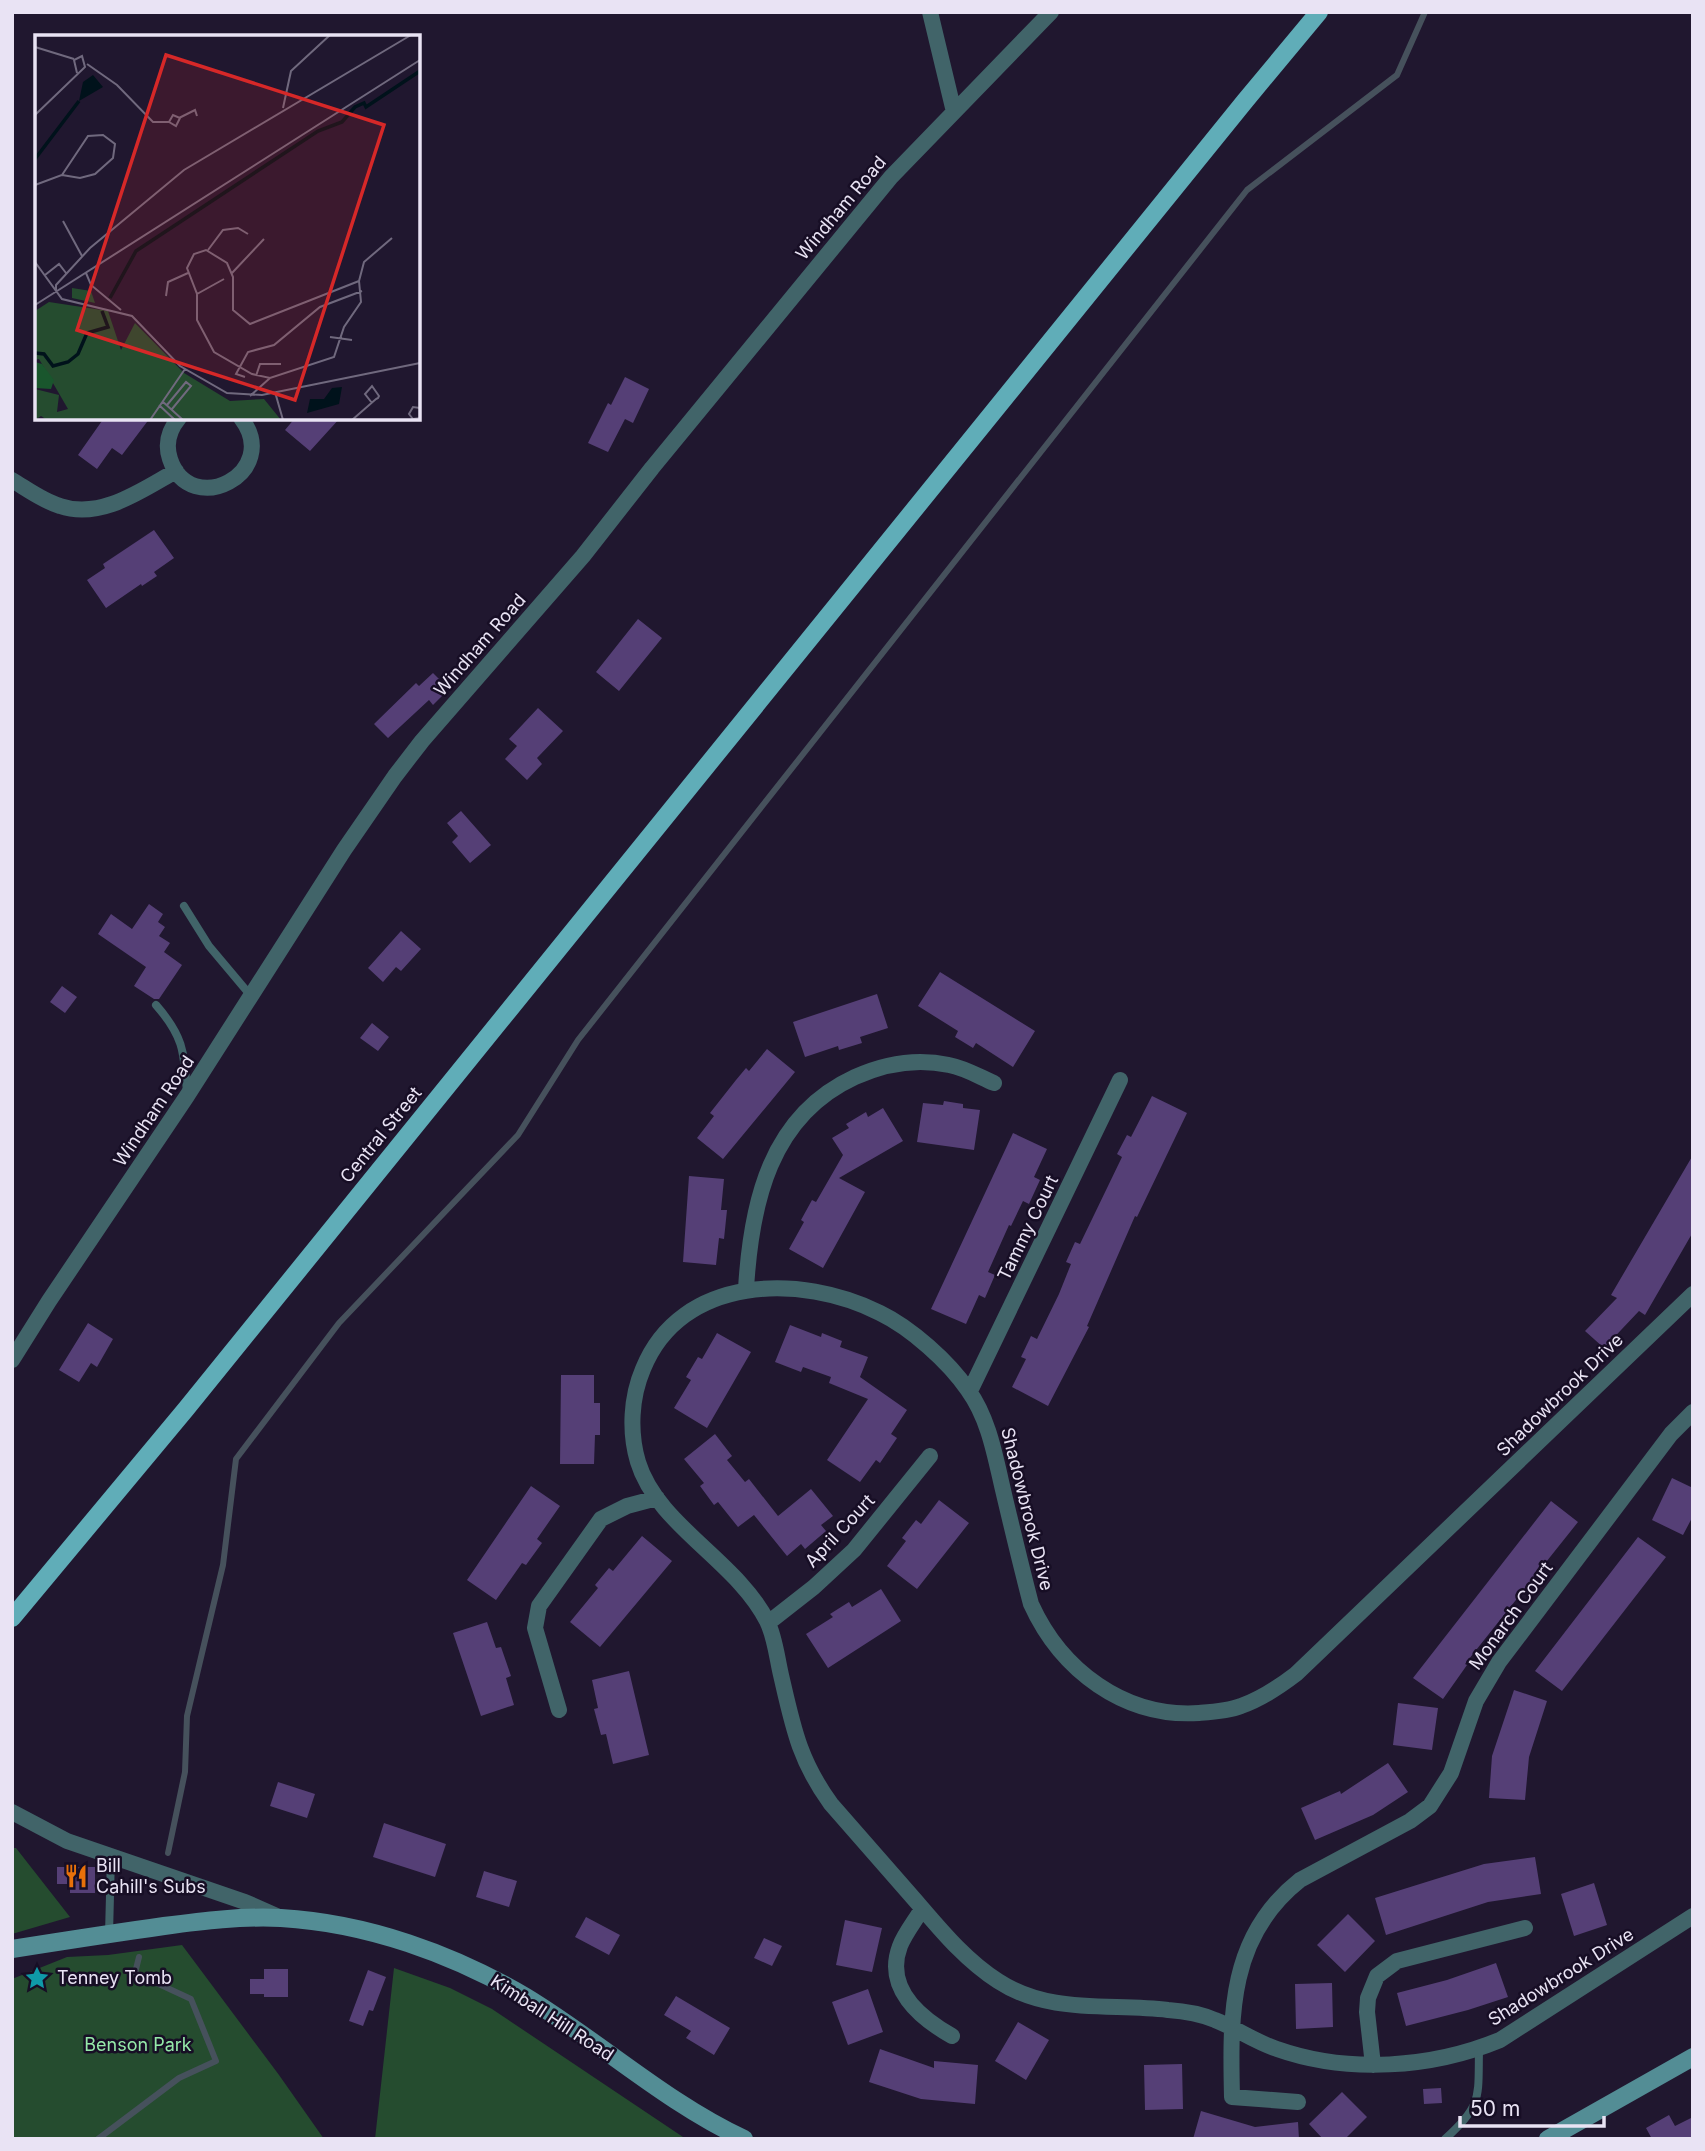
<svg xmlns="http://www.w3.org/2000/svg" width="1705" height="2151" font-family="Inter,sans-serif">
  <rect width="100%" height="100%" fill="#20172f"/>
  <path fill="#254c2f" d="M12,1848h4l54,69 -58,17z
    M182,1945l97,130 45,64h-312v-160l55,-22 41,-2z
    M394,1968l56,20 42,21 194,130h-311z"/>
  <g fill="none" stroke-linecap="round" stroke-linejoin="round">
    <path stroke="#46515c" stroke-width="6" d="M168,1853l17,-81 2,-56 36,-151 13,-106 103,-136 179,-188 60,-95 669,-850 150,-115 28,-63
      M98,2139l81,-61 37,-17 -25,-62 -56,-26 4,-16"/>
  </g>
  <path fill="#553f76" d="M625,377l24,12 -16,34 -8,-4 -17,33 -20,-9 20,-40 3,2z
    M104,418h46l-28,37 -10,-7 -15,21 -19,-14z
    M295,418h45l-30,33 -25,-21z
    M154,530l20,28 -20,14 3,4 -15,10 -1,-2 -35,24 -19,-28 18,-12 -2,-4z
    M638,619l24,19 -43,53 -23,-19z
    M433,673l16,16 -16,16 -4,-5 -41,38 -14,-14 42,-41 3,3z
    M538,708l25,23 -26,27 5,6 -15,16 -22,-21 12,-13 -8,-7z
    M461,811l30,34 -21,18 -18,-21 6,-6 -11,-13z
    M149,904l14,10 -5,8 7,5 -6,9 11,7 -6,9 18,13 -23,34h-5l-20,-13 12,-19 -48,-33 13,-20 21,15z
    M401,931l20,18 -20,22 -5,-4 -13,15 -15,-14z
    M940,972l95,59 -22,36 -37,-24 -3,5 -18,-11 3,-6 -40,-25z
    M62,986l15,11 -12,16 -15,-11z
    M877,994l11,34 -28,9 2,6 -23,7 -1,-4 -33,11 -12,-35z
    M372,1023l17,14 -11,14 -18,-13z
    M767,1049l28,23 -72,87 -26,-21 17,-22 -4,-3 26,-33 10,-12 3,3z
    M1152,1096l35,17 -50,104 -2,-1 -48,110 2,1 -41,79 -36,-19 14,-28 -5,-2 10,-21 6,3 22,-45 12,-30 -5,-2 9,-20 5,2 42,-87 -5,-3 10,-19 4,2z
    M944,1101l19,3v4l17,2 -6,40 -57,-8 6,-39 20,2z
    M883,1108l20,33 -64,37 26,14 -42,76 -34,-19 15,-27 -3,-2 11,-20 4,2 27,-47 -11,-17 17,-10 -3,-4 20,-12 2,5z
    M1013,1133l34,16 -13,28 6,3 -11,24 -6,-3 -12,25 -2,-1 -21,47 7,3 -10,23 -6,-3 -13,29 -35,-15z
    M1693,1155v77l-48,83 -6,-4 -35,37 -19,-17 32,-33 -6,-3z
    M689,1176l35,3 -3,31h6l-3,29 -5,-1 -3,27 -33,-3z
    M88,1323l25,16 -16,28 -6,-4 -12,19 -20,-12z
    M790,1325l31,12 1,-4 20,8 -2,6 28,10 -8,20 47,33 -16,24 6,4 -17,25 -4,-3 -16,22 -33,-22 41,-61 -39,-16 2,-6 -28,-10 -2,5 -26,-10z
    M717,1333l34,19 -44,76 -33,-20 17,-28 -5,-3 12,-20 4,2z
    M561,1375h33v28h6v32h-5l-1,29h-34z
    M715,1434l17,22 -5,4 18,22 4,-3 29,37 33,-27 22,27 -12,9 5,6 -21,18 -4,-5 -14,12 -33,-41 -16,12 -20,-25 -4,3 -14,-19 4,-3 -20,-24z
    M1672,1478l21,10v28l-10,19 -31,-15z
    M531,1486l29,20 -23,33 5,4 -16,22 -4,-2 -26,37 -29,-20z
    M939,1500l30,23 -52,66 -30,-23 19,-25 -4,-3 14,-18 5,4z
    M1551,1501l27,21 -113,142 2,1 -24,34 -30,-21z
    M642,1536l30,25 -72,86 -30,-25 28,-34 -3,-3 14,-17 4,3z
    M1638,1537l28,20 -104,134 -27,-20z
    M881,1589l20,32 -73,47 -22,-34 27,-17 -3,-3 19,-12 3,5z
    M487,1622l9,26 5,-1 10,29 -5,2 8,27 -33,11 -28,-83z
    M629,1671l20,84 -36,9 -7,-30 -5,1 -7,-26 4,-1 -6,-28z
    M1514,1690l33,11 -18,56 -4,43 -36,-2 3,-42z
    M1398,1703l40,5 -6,42 -39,-5z
    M1388,1763l20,29 -35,23 -58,25 -14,-32 39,-17 1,3z
    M278,1782l37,12 -8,24 -37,-12z
    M384,1823l62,21 -11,33 -62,-20z
    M1535,1857l6,37 -53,8 -102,33 -11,-37 109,-34z
    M57,1867h38v26h-25v-9h-13z
    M484,1871l33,10 -8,26 -33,-10z
    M1594,1883l13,42 -33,11 -13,-42z
    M1348,1914l27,27 -30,31 -28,-27z
    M586,1917l34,18 -11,20 -34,-18z
    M845,1920l37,8 -10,44 -36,-7z
    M764,1938l18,8 -10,20 -18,-8z
    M1496,1963l12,34 -40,13 -62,16 -9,-33 50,-13z
    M264,1969h24v28h-24v-3h-14v-15h14z
    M368,1970l18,7 -13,34 -4,-1 -6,16 -14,-5z
    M1332,1983l1,44 -37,2 -1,-45z
    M868,1989l15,43 -35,13 -16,-43z
    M676,1996l54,32 -16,27 -28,-17 5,-7 -27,-16z
    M1018,2022l31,18 -23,40 -31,-19z
    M880,2049l54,19v-7l44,4 -3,39 -54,-5 -52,-17z
    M1182,2064l1,45 -38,1 -1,-45z
    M1441,2088l1,15 -18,1 -1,-15z
    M1342,2092l25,25 -22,22h-22l-14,-15z
    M1201,2111l54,16 43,-5 1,17h-106z
    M1669,2115l6,11 18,-9v22h-41l-6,-11z"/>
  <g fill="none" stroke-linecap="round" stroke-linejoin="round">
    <path stroke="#416469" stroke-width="8" d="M184,906l25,40 42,50
      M156,1005c28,32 28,47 31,88
      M109,1934l2,-78
      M1445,2139c38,-34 33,-42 34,-90"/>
    <path stroke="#416469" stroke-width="16" d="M930,12l24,100
      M179,418c-10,12 -14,26 -9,41 20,61 113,14 71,-41
      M12,480c15,9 31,21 48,26 41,14 82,-16 116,-35
      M746,1289c5,-86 24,-173 109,-212 31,-14 62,-19 94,-12 16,3 31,12 45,18
      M1693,1294l-397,380c-17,13 -35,25 -55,32 -13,5 -29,6 -42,7 -75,5 -138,-43 -168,-109 -10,-38 -19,-76 -28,-114 -8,-34 -14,-71 -35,-100 -19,-28 -57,-62 -88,-77 -79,-40 -199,-38 -237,56 -12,28 -14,63 -5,93 19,63 99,99 129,159 8,16 10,37 14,54 12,52 18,85 50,129 28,32 56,64 84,96 25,29 50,60 83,81 52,34 112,22 170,29 15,1 33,4 47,10 21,8 40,22 62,29 71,25 155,19 223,-9l193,-124
      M12,1360l37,-59 138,-205 157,-246 51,-74 27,-35 161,-185 69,-88 239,-291 160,-165
      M970,1391l150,-311
      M768,1623l46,-36 40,-37 76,-94
      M559,1710l-24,-82 4,-22 62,-87 26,-13 30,-8
      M12,1812l55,29 178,61 34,15
      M922,1909c-7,12 -17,24 -22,37 -16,42 20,72 52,90
      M1373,2065l-6,-53 1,-14 9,-22 20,-15 128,-33
      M1298,2102l-66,-5c-2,-83 -3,-161 68,-217l110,-59 20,-15 21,-33 25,-72 23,-39 172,-228 22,-22"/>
    <path stroke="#538d95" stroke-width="18" d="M12,1949c51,-8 102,-16 152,-23 38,-5 78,-10 117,-8 86,5 172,36 245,79 74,45 139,105 218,142
      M1548,2139l145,-82"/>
    <path stroke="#60adb8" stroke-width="18" d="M12,1618l174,-209 1059,-1308 74,-89"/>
  </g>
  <defs>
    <g id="restaurant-bare" transform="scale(1.89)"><path d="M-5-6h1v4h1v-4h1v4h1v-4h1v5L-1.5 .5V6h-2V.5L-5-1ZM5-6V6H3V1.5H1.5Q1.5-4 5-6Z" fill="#e8710a" stroke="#170e25" stroke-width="2.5" paint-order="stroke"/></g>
    <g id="sight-bare" transform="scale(1.89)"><path d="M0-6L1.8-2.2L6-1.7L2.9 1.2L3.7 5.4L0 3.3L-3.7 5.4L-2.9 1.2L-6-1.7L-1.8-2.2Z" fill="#0f9aa8" stroke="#170e25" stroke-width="2.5" paint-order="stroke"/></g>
  </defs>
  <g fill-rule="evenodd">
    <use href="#restaurant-bare" x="76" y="1876"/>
    <use href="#sight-bare" x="37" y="1978"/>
  </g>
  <g text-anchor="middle" stroke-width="5" stroke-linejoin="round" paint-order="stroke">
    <g font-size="18" fill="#e9e3f4" stroke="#170e25">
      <text transform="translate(841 208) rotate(-50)" y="6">Windham Road</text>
      <text transform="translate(480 645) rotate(-49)" y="6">Windham Road</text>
      <text transform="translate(154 1111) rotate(-56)" y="6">Windham Road</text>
      <text transform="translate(381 1135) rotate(-51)" y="6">Central Street</text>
      <text transform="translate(1028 1228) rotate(-64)" y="6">Tammy Court</text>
      <text transform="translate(1560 1395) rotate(-44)" y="6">Shadowbrook Drive</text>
      <text transform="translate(1027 1509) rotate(76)" y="6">Shadowbrook Drive</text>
      <text transform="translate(840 1531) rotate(-47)" y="6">April Court</text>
      <text transform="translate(1511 1616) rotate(-54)" y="6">Monarch Court</text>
      <text transform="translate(1561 1977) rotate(-32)" y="6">Shadowbrook Drive</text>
      <text transform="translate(552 2018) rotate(33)" y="6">Kimball Hill Road</text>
    </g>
    <g font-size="18" fill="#e9e3f4" stroke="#170e25" text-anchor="start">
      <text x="96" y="1872">Bill<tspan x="96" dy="21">Cahill's Subs</tspan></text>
      <text x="57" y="1984">Tenney Tomb</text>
    </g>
    <g font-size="18" fill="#95e9a9" stroke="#170e25">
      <text x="138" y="2051">Benson Park</text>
    </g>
  </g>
  <g transform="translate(35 35)">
    <rect width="385" height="385" fill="#20172f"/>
    <path d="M37,253l19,3 4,12 -23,-5zM14,267l59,9 13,39 14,-27 49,50 46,28 34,-2 17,21h-234l-6,-4 -6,4v-31l24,6 -2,17 11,-3 -29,-50 -4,1v-49z" fill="#254c2f"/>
    <path d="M0,327l7,2 12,16 -3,9 -16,-1z" fill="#19562d"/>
    <path d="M58,40l10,12 -24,14 4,-19zM307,352l-3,17 -32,9 3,-14h14l8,-11z" fill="#00121b"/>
    <path fill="none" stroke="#00121b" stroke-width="3.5" d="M0,124l44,-58M75,263l26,-47 182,-120 24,-9 13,-15 9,-4 2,4 54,-36M0,318l9,1 9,12 15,-4 10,-8 9,-21 21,-6 -6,-16"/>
    <path fill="none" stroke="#70697e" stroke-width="2" d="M0,12l39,12M52,29l30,21 36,37h16l4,-7 7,3 -4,8 -7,-4M248,73l8,-37 39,-36M0,80l50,-48 -3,-11 -8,4 3,13M144,83l16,-8 2,6M0,150l27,-10 26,-39 15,-1 12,9 -2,14 -18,16 -15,4 -18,-3M28,186l19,35M171,215l21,13 6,14v33l17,14 109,-43 2,21 -17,25 -10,30 -64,21 -18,-4 -38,-22 -17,-32v-26l-10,-26 7,-14zM173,215l15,-20 15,-2 10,6M0,227l27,37 70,17 48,50 47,27 35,2 158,-32M51,238l5,12 30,25M197,238l32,-34M10,240l14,-11 7,9M324,246l5,-19 28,-24M21,256v-6l34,-37 94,-78 227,-135M162,259l27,-15M131,261l2,-14 20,-9M0,270l385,-245M295,302l22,3M221,341l4,-12h21M210,342l-9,-3 12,-22 26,-7 46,-38 42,-16M240,357l8,28M215,361l20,-18M127,366l21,19M124,370l16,15M132,370l19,-23 5,4 -19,23M385,373l-7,-1 -4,7 4,5 7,-1M115,385l35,-51M317,385l24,-21 2,-1 1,-2 -7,-10 -7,8 7,9"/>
    <path fill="#d62828" fill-opacity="0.15" stroke="#d62828" stroke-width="3.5" d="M131,20l218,70 -89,275 -218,-70z"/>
    <rect width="385" height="385" fill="none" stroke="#e9e3f4" stroke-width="3.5"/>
  </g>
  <rect width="1705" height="2151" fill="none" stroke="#e9e3f4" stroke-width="28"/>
  <path d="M1460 2116v10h144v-10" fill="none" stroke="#e9e3f4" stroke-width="3.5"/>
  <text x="1470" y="2116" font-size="21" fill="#e9e3f4" stroke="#170e25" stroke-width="5" paint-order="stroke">50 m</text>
</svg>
